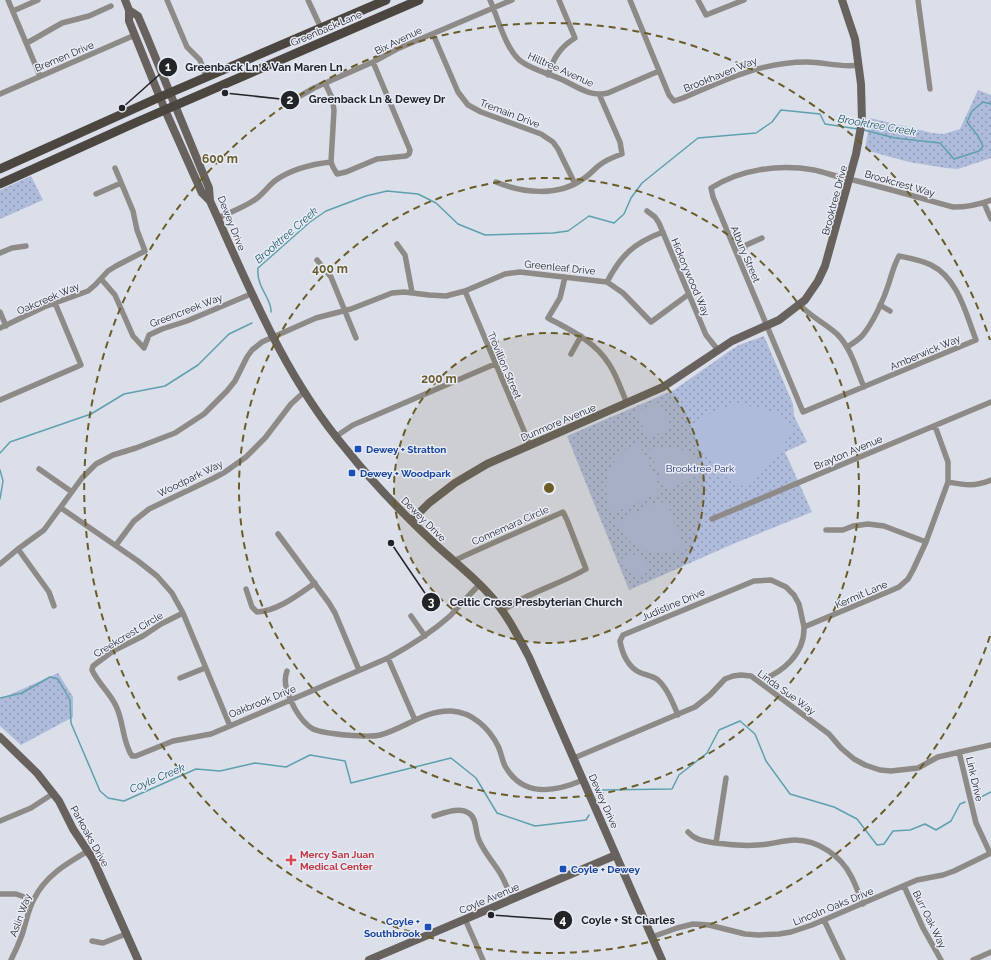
<svg xmlns="http://www.w3.org/2000/svg" width="991" height="960" font-family="Raleway,sans-serif">
  <defs>
    <pattern id="grass-dots" width="8" height="8" patternUnits="userSpaceOnUse"><rect width="8" height="8" fill="#afbbda"/><path d="M2 2h.1M6 6h.1" fill="none" stroke="#8e98b1" stroke-width="1.8" stroke-linecap="round"/></pattern>
  </defs>
  <rect width="100%" height="100%" fill="#dbdfea"/>
  <path fill="url(#grass-dots)" d="M978,90l13,5v63l-33,11 -12,-1 -37,-6 -44,-12 5,-32 62,15 12,1 16,-5z
    M31,176l12,24 -43,19v-29z
    M764,336l29,68 1,12 13,26 -22,10 27,60 -79,32 -104,46 -62,-154 107,-46 57,-40 8,-5z
    M58,673l15,24v20l-52,28 -21,-19v-27z"/>
  <path fill="#afbbda" d="M660,402l11,26 -23,10 -12,-26z
    M736,405c23,1 42,5 59,23l-18,27 -26,30 -13,1 -29,-28 -20,-28c13,-15 28,-21 47,-25z
    M638,442l22,45 -3,7 -45,20c-13,-32 -4,-56 26,-72z
    M655,447c28,-2 34,4 50,25l-36,16 -5,-3 -15,-35z
    M659,501l9,4 16,44c-20,6 -42,6 -58,-11 -4,-5 -7,-11 -10,-16z
    M639,553l3,2 7,17c-15,6 -22,2 -28,-13z"/>
  <g fill="none" stroke-linecap="round" stroke-linejoin="round">
    <path stroke="#5fa0ad" stroke-width="1.5" d="M864,130l31,8 45,5 14,16 25,-8 4,-5 -5,-10 -11,-14 5,-11 11,-9 8,2
      M271,312c1,-14 -15,-24 -13,-44l52,-46 16,-11 40,-15 21,-5 31,3 18,9 22,21 27,11 68,-2 15,-2 21,-15 25,7 10,-9 7,-16 11,-15 56,-45 58,-5 16,-11 9,-12 39,4 5,10 33,5
      M0,453l10,-11 81,-28 33,-20 41,-8 33,-21 31,-31 23,-11
      M0,470l3,11 -3,18
      M0,698l22,-5 28,-16 8,2 12,21 1,23 29,68 8,7 16,3 72,-32 24,2 35,-8 31,4 24,-12 35,6 6,22 100,-25 25,20 21,35 38,13 51,-6 3,-5
      M600,794l1,-4 71,-1 7,-14 28,-22 12,-23 21,-9 15,13 11,27 24,33 44,13 23,12 20,26 7,-1 9,-13 17,-1 15,-6 11,6 15,-9 9,-17 5,-2
      M977,799l14,-7"/>
    <path stroke="#8e8a87" stroke-width="5.5" d="M8,0l32,76
      M167,0l20,47 13,13 6,17
      M308,0l13,28
      M490,0c8,18 16,51 32,62 13,9 29,12 43,19 14,7 26,16 43,12l51,-22
      M630,0l39,95 5,6 9,-3c41,-18 78,-36 124,-36 17,0 34,6 52,3
      M698,0l8,15 38,-15
      M918,0l12,89
      M13,11l25,-11
      M433,34l25,58 10,13 13,7 60,22 12,8 5,7 17,35
      M27,43l35,-20 27,-7 22,-10
      M548,75c5,-16 12,-28 27,-37l-16,-38
      M325,83l7,15 2,12 -3,52 2,5 4,7 9,-2 31,-13 29,-3 3,-2 1,-4 -37,-88
      M0,94l135,-59
      M293,100l21,-12 59,-26 24,-13 115,-49
      M496,182c27,11 62,15 87,-3 5,-3 10,-8 14,-12 8,-7 16,-10 25,-13l-2,-12 -21,-48
      M96,194l25,-11
      M984,203l7,16
      M647,211l8,6 4,6 47,112 12,15
      M218,218c13,-6 27,-11 38,-19 8,-6 13,-14 20,-19 16,-11 37,-16 55,-18
      M397,244l8,11 7,37
      M735,250l27,-12
      M0,253l12,-5 14,-2
      M317,260l14,17 25,61
      M565,277l-5,21 -12,20c22,12 47,23 61,46 8,12 12,26 18,39
      M102,280l13,15 18,41 11,12 5,-13 13,-6 25,-8 64,-27
      M607,282c14,-27 27,-39 56,-50
      M465,291l65,154
      M800,305c11,12 25,18 37,29 14,14 19,35 27,53
      M880,305l10,6
      M0,312l6,14
      M0,328l44,-21 44,-16 7,-6 13,-14 8,-5 29,-15 -8,-21 -4,-19 -18,-43
      M847,347c5,-3 10,-6 15,-11 11,-13 22,-37 27,-53 3,-10 5,-18 10,-27 10,2 22,4 32,9 27,13 35,49 45,75l-173,72 -90,-215 -2,-9c30,-19 68,-24 103,-18 10,2 20,6 30,8 36,8 72,19 109,29 13,0 25,-2 38,-7
      M571,354l10,-18
      M0,400l81,-35 -26,-62
      M335,437l18,-12 142,-61
      M39,469l33,23
      M948,482c17,3 26,5 43,-2
      M61,508l77,53 19,15 15,17 11,20 47,113 158,-68c22,-12 43,-25 62,-42 10,-11 20,-22 30,-32
      M712,519l279,-117
      M826,530h17l10,-4 15,-2 16,2 42,16
      M278,534l51,69 6,10 24,57
      M116,545l18,-24 15,-12 65,-31 11,-6 21,-15 19,-19 26,-34 13,-12
      M18,549l31,43 5,14
      M454,561l10,-5 99,-44 4,8 19,49c-27,16 -58,23 -84,42
      M0,564l18,-15 26,-19 38,-52 14,-14 17,-9 23,-7 39,-15 29,-19 23,-23 8,-10 12,-24 5,-7 10,-8 54,-24 35,-9 41,-16 12,-1 25,3 17,1 19,-5 40,-17 15,-2 87,10 16,11 28,29 38,-28
      M246,589l6,18 5,5c21,-1 42,-18 58,-29
      M183,613l-22,11 -18,12 -30,15 -20,15 -1,4c6,13 18,23 24,36 8,16 6,35 16,50h4l37,-15 38,-7 19,-8
      M411,616l14,20
      M388,658l27,62
      M287,671c-5,13 2,26 8,38 4,7 11,16 18,20 11,5 55,9 67,6 24,-6 44,-25 71,-24 21,1 38,17 47,35 3,6 4,14 7,20 18,32 50,26 78,14
      M180,678l25,-10
      M759,681c23,-8 46,-27 45,-54l86,-36 9,-4 9,-8 5,-9 13,-28 22,-60v-20l-13,-36
      M678,715c-5,-12 -11,-27 -20,-35 -5,-4 -12,-5 -17,-7 -13,-5 -19,-20 -21,-32l3,-6 131,-54 17,-1 15,7 8,8 5,9 5,23
      M959,752l17,71 14,30
      M574,758l121,-51 15,-12 15,-16 8,-3 8,-1 10,1 78,58 12,14 13,11 11,6 15,5 11,1 27,-3 20,-11 53,-12
      M434,816c10,-3 26,-10 36,-2 7,5 5,18 9,26 5,12 14,22 21,33 5,8 8,17 12,26
      M0,821l31,-13 23,-15
      M688,832c8,9 17,9 28,11 14,2 28,3 42,2 12,0 24,-5 37,-5 23,0 46,16 56,36 5,9 8,19 12,28
      M716,843l10,-65
      M904,886l19,42 18,32
      M0,894h16l17,6
      M465,919l18,41
      M824,920l19,40
      M652,937l25,-9 16,-4 16,1 36,9 13,1 21,-1 12,-2 21,-7 105,-45 26,-5 11,-4 37,-18
      M92,941l11,2 23,-9
      M11,960c4,-8 8,-17 11,-25 4,-12 6,-25 12,-36 11,-23 32,-35 54,-48
      M973,960l18,-8"/>
    <path stroke="#67625d" stroke-width="8" d="M125,0l4,10v11l36,89 37,83 8,8
      M129,10l9,6 9,21 62,151 1,13c39,86 74,175 136,248 27,34 57,65 89,95 17,16 37,31 53,49 17,18 29,41 41,64l133,303
      M411,521l18,-18 26,-20 32,-19 176,-77 69,-46 47,-21 26,-20 13,-19 7,-15 31,-112 6,-33 -1,-37 -6,-45 -13,-39
      M0,737l37,36 22,28 14,28 20,30 45,101
      M369,960l247,-105"/>
    <path stroke="#4c4640" stroke-width="9" d="M0,169l160,-72 226,-97
      M0,184l137,-62 282,-122"/>
  </g>
  <circle cx="549" cy="488" r="155" fill="#695c29" fill-opacity=".12"/>
  <g fill="none" stroke="#695c29" stroke-width="2" stroke-dasharray="7 5">
    <circle cx="549" cy="488" r="155"/>
    <circle cx="549" cy="488" r="310"/>
    <path d="M990 636A465 465 0 1 1 990 340"/>
  </g>
  <g fill="#1a4fb4" stroke="#e8ecf7" stroke-width="1.5">
    <rect x="354" y="445" width="8" height="8" rx="2"/>
    <rect x="348" y="469" width="8" height="8" rx="2"/>
    <rect x="559" y="865" width="8" height="8" rx="2"/>
    <rect x="424" y="923" width="8" height="8" rx="2"/>
  </g>
  <path fill="#e0444e" stroke="#e8ecf7" stroke-width="1.5" d="M289 854h4v4h4v4h-4v4h-4v-4h-4v-4h4z"/>
  <g text-anchor="middle" stroke-width="3" stroke-linejoin="round" paint-order="stroke">
    <g font-size="10" fill="#232428" stroke="#e8ecf7">
      <text transform="translate(326 28) rotate(-23)" y="4">Greenback Lane</text>
      <text transform="translate(398 40) rotate(-26)" y="4">Bix Avenue</text>
      <text transform="translate(64 56) rotate(-23)" y="4">Bremen Drive</text>
      <text transform="translate(561 69) rotate(24)" y="4">Hilltree Avenue</text>
      <text transform="translate(720 74) rotate(-22)" y="4">Brookhaven Way</text>
      <text transform="translate(510 113) rotate(21)" y="4">Tremain Drive</text>
      <text transform="translate(900 183) rotate(16)" y="4">Brookcrest Way</text>
      <text transform="translate(834 200) rotate(-75)" y="4">Brooktree Drive</text>
      <text transform="translate(232 223) rotate(68)" y="4">Dewey Drive</text>
      <text transform="translate(746 254) rotate(67)" y="4">Albury Street</text>
      <text transform="translate(560 267) rotate(6)" y="4">Greenleaf Drive</text>
      <text transform="translate(691 277) rotate(67)" y="4">Hickorywood Way</text>
      <text transform="translate(48 298) rotate(-23)" y="4">Oakcreek Way</text>
      <text transform="translate(186 310) rotate(-21)" y="4">Greencreek Way</text>
      <text transform="translate(925 352) rotate(-23)" y="4">Amberwick Way</text>
      <text transform="translate(505 365) rotate(67)" y="4">Trovillion Street</text>
      <text transform="translate(558 422) rotate(-23)" y="4">Dunmore Avenue</text>
      <text transform="translate(848 452) rotate(-23)" y="4">Brayton Avenue</text>
      <text transform="translate(190 478) rotate(-26)" y="4">Woodpark Way</text>
      <text transform="translate(424 519) rotate(45)" y="4">Dewey Drive</text>
      <text transform="translate(510 525) rotate(-24)" y="4">Connemara Circle</text>
      <text transform="translate(861 594) rotate(-23)" y="4">Kermit Lane</text>
      <text transform="translate(673 604) rotate(-23)" y="4">Judistine Drive</text>
      <text transform="translate(128 634) rotate(-31)" y="4">Creekcrest Circle</text>
      <text transform="translate(787 692) rotate(36)" y="4">Linda Sue Way</text>
      <text transform="translate(262 701) rotate(-22)" y="4">Oakbrook Drive</text>
      <text transform="translate(975 779) rotate(77)" y="4">Link Drive</text>
      <text transform="translate(604 801) rotate(66)" y="4">Dewey Drive</text>
      <text transform="translate(90 836) rotate(61)" y="4">Parkoaks Drive</text>
      <text transform="translate(489 898) rotate(-23)" y="4">Coyle Avenue</text>
      <text transform="translate(833 906) rotate(-22)" y="4">Lincoln Oaks Drive</text>
      <text transform="translate(20 915) rotate(-70)" y="4">Aslin Way</text>
      <text transform="translate(930 919) rotate(64)" y="4">Burr Oak Way</text>
    </g>
    <g font-size="10" font-weight="bold" fill="#164399" stroke="#e8ecf7" text-anchor="start">
      <text x="366" y="453">Dewey + Stratton</text>
      <text x="360" y="477">Dewey + Woodpark</text>
      <text x="571" y="873">Coyle + Dewey</text>
      <text x="420" y="925" text-anchor="end">Coyle +<tspan x="420" dy="12">Southbrook</tspan></text>
    </g>
    <g font-size="10" fill="#213068" stroke="#e8ecf7">
      <text x="700" y="472">Brooktree Park</text>
    </g>
    <g font-size="10" font-weight="bold" fill="#be3a42" stroke="#e8ecf7" text-anchor="start">
      <text x="300" y="858">Mercy San Juan<tspan x="300" dy="12">Medical Center</tspan></text>
    </g>
    <g font-size="11" font-style="italic" fill="#215862" stroke="#e8ecf7">
      <text transform="translate(877 125) rotate(10)" y="4">Brooktree Creek</text>
      <text transform="translate(286 235) rotate(-41)" y="4">Brooktree Creek</text>
      <text transform="translate(157 778) rotate(-23)" y="4">Coyle Creek</text>
    </g>
  </g>
  <circle cx="549" cy="488" r="6" fill="#695c29" stroke="#e8ecf7" stroke-width="2"/>
  <g font-size="12" text-anchor="middle" font-weight="bold" fill="#695c29" stroke="#e8ecf7" stroke-width="3" stroke-linejoin="round" paint-order="stroke">
    <text x="220" y="163">600 m</text>
    <text x="330" y="273">400 m</text>
    <text x="439" y="383">200 m</text>
  </g>
  <path fill="none" stroke="#232428" stroke-width="1.5" d="M122 108L168 67M225 93L290 100M391 543L431 602M491 915L563 920"/>
  <g fill="#232428" stroke="#e8ecf7" stroke-width="1.5">
    <circle cx="122" cy="108" r="4"/>
    <circle cx="225" cy="93" r="4"/>
    <circle cx="391" cy="543" r="4"/>
    <circle cx="491" cy="915" r="4"/>
    <circle cx="168" cy="67" r="10"/>
    <circle cx="290" cy="100" r="10"/>
    <circle cx="431" cy="602" r="10"/>
    <circle cx="563" cy="920" r="10"/>
  </g>
  <g font-size="12" text-anchor="middle" font-weight="bold" fill="#fff">
    <text x="168" y="71">1</text>
    <text x="290" y="104">2</text>
    <text x="431" y="606">3</text>
    <text x="563" y="924">4</text>
  </g>
  <g font-size="11" text-anchor="middle" font-weight="bold" fill="#232428" stroke="#e8ecf7" stroke-width="3" stroke-linejoin="round" paint-order="stroke">
    <text x="264" y="71">Greenback Ln &amp; Van Maren Ln</text>
    <text x="377" y="103">Greenback Ln &amp; Dewey Dr</text>
    <text x="536" y="606">Celtic Cross Presbyterian Church</text>
    <text x="628" y="924">Coyle + St Charles</text>
  </g>
</svg>
